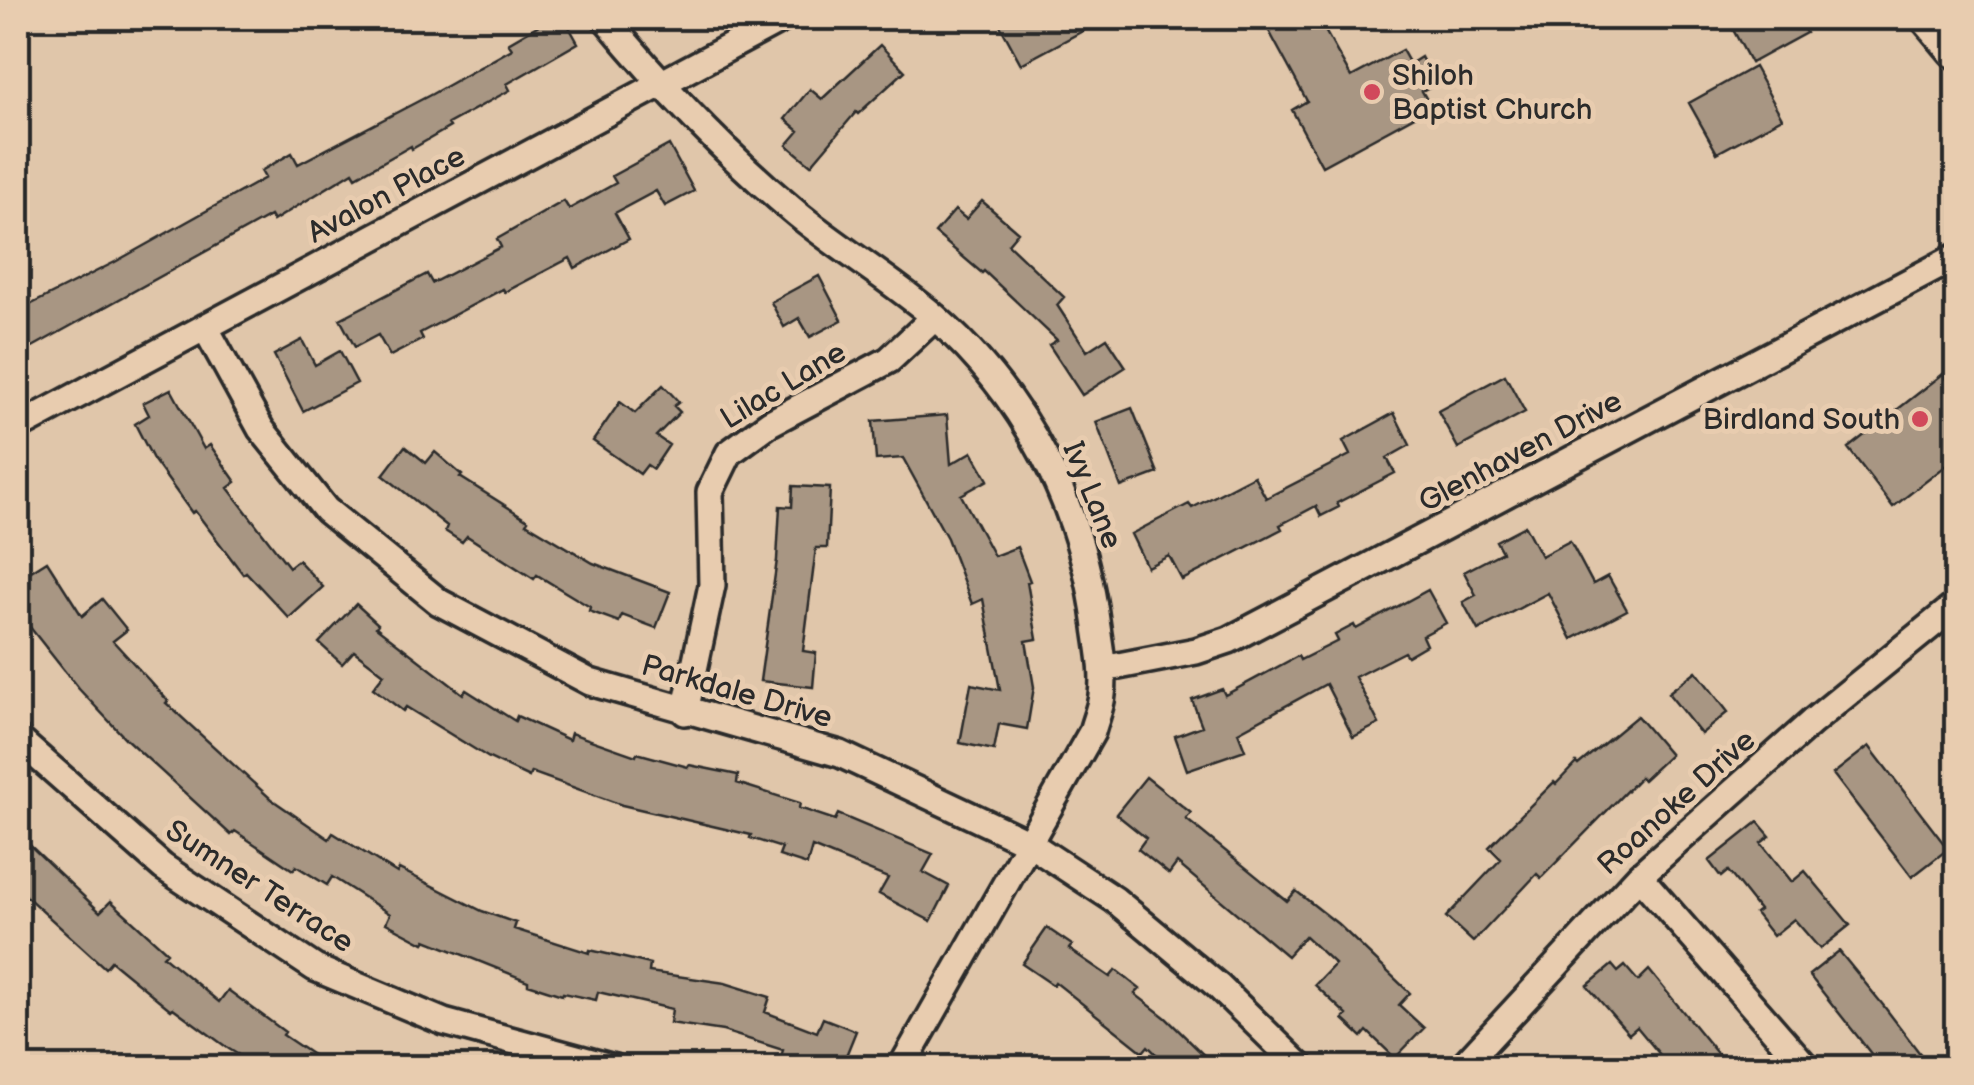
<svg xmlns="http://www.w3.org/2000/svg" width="1974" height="1085" font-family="'Balsamiq Sans',sans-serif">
  <rect width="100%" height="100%" fill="#e0c6aa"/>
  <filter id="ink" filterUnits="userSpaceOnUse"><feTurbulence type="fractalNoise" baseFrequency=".01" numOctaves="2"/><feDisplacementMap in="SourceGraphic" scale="20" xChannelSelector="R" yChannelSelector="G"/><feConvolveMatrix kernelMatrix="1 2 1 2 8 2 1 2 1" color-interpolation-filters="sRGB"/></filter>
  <g filter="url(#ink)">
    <path fill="#a89683" stroke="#2b2b2b" stroke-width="2.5" d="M551,18h13l14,25 -71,41 3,6 -62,34 2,3 -38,22 -1,-3 -55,31 -3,-5 -80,49 -3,-5 -252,139v-44l97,-49 150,-84 -4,-7 31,-18 6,11 134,-70 80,-45 -4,-6z
      M996,18h111l-86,46z
      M1262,18h56l33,59 51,-27 8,14 11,-7 14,27 -13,7 9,16 -109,59 -30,-56 15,-9z
      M1743,18h55l8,15 -55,30 -21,-39z
      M880,45l25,26 -47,43 -2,-2 -45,53 -24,-20 12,-14 -14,-12 25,-30 12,10z
      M1754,67l28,51 -65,35 -28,-50z
      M669,145l25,46 -29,15 -9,-15 -41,22 14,26 -54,29 -5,-10 -65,34 -2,-3 -83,44 3,6 -33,17 -12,-21 -23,12 -15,-28 87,-45 5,9 69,-36 -4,-8 67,-38 5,8 47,-26 -4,-7z
      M982,201l36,31 -10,12 56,53 -7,8 30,46 20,-13 19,29 -44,28 -33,-50 8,-5 -73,-69 -2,2 -47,-40 20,-23 11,9z
      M819,276l23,44 -32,17 -11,-19 -15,9 -13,-25z
      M302,340l13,25 25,-14 17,32 -54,28 -29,-56z
      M1943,374l13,17v67l-63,49 -45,-59z
      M1505,375l20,37 -67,36 -20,-37z
      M663,385l16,17 -5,4 6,6 -24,24 13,9 -16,24 -6,-4 -7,9 -47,-33 27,-39 15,11z
      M171,389l33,60 6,-4 26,37 -8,6 61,79 9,-7 25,27 -34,31 -43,-46 -3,2 -48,-63 -3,2 -39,-54 -18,-35 14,-9 -6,-12z
      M1132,408l26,65 -37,14 -25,-65z
      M1394,413l16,32 -23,13 8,15 -58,30 2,4 -18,9 -5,-10 -36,19 2,4 -100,51 -13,-24 -22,11 -16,-33 58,-30 3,4 62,-32 12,22 84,-43 -7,-14z
      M947,415l4,49 21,-12 16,28 -27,15 33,61 23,-9 13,34 -3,1 10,57 -11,2 8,46 -7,42 -28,-5 -5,26 -34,-7 11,-59 29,6 -17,-91 -11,5 -25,-66 -44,-80 -27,2 -3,-39z
      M405,446l21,17 9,-11 27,23 -2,2 68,43 -2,3 67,40 77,29 -14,36 -34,-13 -3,7 -30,-11 1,-4 -53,-32 -3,4 -67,-43 -5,6 -17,-11 2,-5 -64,-51z
      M793,486l37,2 -3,60h-11l-13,103 13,2 -3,34 -53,-6 17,-121 3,-54 12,1z
      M1525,526l16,30 29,-15 23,43 15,-8 19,34 -55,29 -24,-46 -70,37 -15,-28 13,-7 -12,-23 38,-20 -6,-11z
      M18,550l13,21 16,-10 35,55 20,-17 25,31 -14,11 55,60 -2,2 105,96 58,40 4,-6 64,40 2,-4 83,42 34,12 -2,6 75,24 1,-3 60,14 -1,8 76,11 45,14 -5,15 52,20 6,-14 33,13 -15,37h-33l-27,-11 2,-7 -60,-19 -53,-8 2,-14 -74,-17 -2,8 -33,-7 -1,2 -34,-11v-3l-102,-41 -2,3 -38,-20 4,-9 -58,-37 -5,8 -31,-19 -3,4 -58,-39 -4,4 -105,-96 -48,-51 -60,-76z
      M1428,590l18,33 -24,13 4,9 -19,11 -3,-4 -49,25 24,47 -26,13 -27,-53 -88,48 7,18 -58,20 -12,-34 27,-10 -10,-26 30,-11 3,6 73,-39 2,4 38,-19 -3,-6 19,-10 2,4z
      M356,604l22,20 -2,3 87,67 3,-4 49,31 2,-5 52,24 2,-7 65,23 1,-3 51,14 1,-2 49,10 -1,8 63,20 -1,5 36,12 3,-6 95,40 -10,18 26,14 -18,35 -52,-27 9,-16 -76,-31 -5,18 -28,-9 3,-8 -32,-10 1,-3 -129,-30 -91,-33 -2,5 -40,-19 -83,-51 -3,4 -30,-23 11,-14 -30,-23 -12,13 -23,-21z
      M1696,671l32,41 -27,22 -33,-41z
      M1637,716l33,39 -27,25 -3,-3 -99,101 -4,-4 -64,68 -27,-25 55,-58 -12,-12 65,-65 2,2 20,-21 2,2z
      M1869,746l79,103 -36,28 -79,-103z
      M1146,777l45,36 -5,6 101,82 9,-10 42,33 72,69 -11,12 25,23 -29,30 -28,-27 -5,6 -19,-18 4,-4 -32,-30 20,-21 -30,-28 -18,20 -110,-93 -8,11 -31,-25 8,-11 -30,-24z
      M1758,822l12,14 -9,7 31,39 13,-11 45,54 -30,24 -26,-30 -21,17 -18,-23 4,-3 -31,-39 -7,6 -12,-16z
      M18,834l82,78 11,-11 56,51 -4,4 56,46 9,-12 57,42 -2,3 49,33h-72l-31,-19 -56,-41 -2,2 -60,-49 -6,7 -87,-79z
      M1047,928l25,17 -3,4 41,28 6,-7 24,19 -5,5 31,24 51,50h-47l-22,-22 -5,6 -88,-70 -2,3 -31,-21z
      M1839,951l44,54 48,63h-49l-24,-31 -49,-62z
      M1612,965l6,7 7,-6 13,15 11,-11 80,98h-58l-34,-41 -8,7 -42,-48z"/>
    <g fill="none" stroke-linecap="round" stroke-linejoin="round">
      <g stroke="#2b2b2b" stroke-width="32">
        <path id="street" d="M605,18c58,70 121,137 191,195 45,37 96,67 140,105 91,80 146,190 161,309 3,22 8,46 5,68 -1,12 -7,25 -10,37l-191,336
          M205,327l56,102 65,81 113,92 151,80 250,72 187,88 88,58 103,86 84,82
          M18,427l766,-409
          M1103,669l93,-18 33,-11 727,-383
          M685,712l27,-127 -2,-93 19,-39 41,-30 119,-63 46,-43
          M18,739l145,128 152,101 129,54 170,46
          M1639,876l168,192
          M1461,1068l178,-192 173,-154 144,-117"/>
      </g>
      <g stroke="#2b2b2b" stroke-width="42">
        <path id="secondary" d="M1929,18l27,32"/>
      </g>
      <use href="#street" stroke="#e8ccaf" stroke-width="25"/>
      <use href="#secondary" stroke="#e8ccaf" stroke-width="35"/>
    </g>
  </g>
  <g fill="#d1495b" stroke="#e8ccaf" stroke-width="4">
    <circle cx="1372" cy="92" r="10"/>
    <circle cx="1920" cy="419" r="10"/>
  </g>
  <g text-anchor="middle" stroke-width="10" stroke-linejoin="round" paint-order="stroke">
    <g font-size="30" fill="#2b2b2b" stroke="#e8ccaf" text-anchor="start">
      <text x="1392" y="85">Shiloh<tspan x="1392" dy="34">Baptist Church</tspan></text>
      <text x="1900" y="429" text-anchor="end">Birdland South</text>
    </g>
    <g font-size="30" fill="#2b2b2b" stroke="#e8ccaf">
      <text transform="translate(386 194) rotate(-28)" y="10">Avalon Place</text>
      <text transform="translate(783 385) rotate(-31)" y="10">Lilac Lane</text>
      <text transform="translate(1520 451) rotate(-28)" y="10">Glenhaven Drive</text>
      <text transform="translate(1093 495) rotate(68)" y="10">Ivy Lane</text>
      <text transform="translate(737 691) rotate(16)" y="10">Parkdale Drive</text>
      <text transform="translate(1676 802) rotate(-42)" y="10">Roanoke Drive</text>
      <text transform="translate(260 886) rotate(33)" y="10">Sumner Terrace</text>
    </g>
  </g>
  <rect width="1974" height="1085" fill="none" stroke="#e8ccaf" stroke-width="60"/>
  <rect x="30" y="30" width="1914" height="1025" fill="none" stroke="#2b2b2b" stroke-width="4" filter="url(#ink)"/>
</svg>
